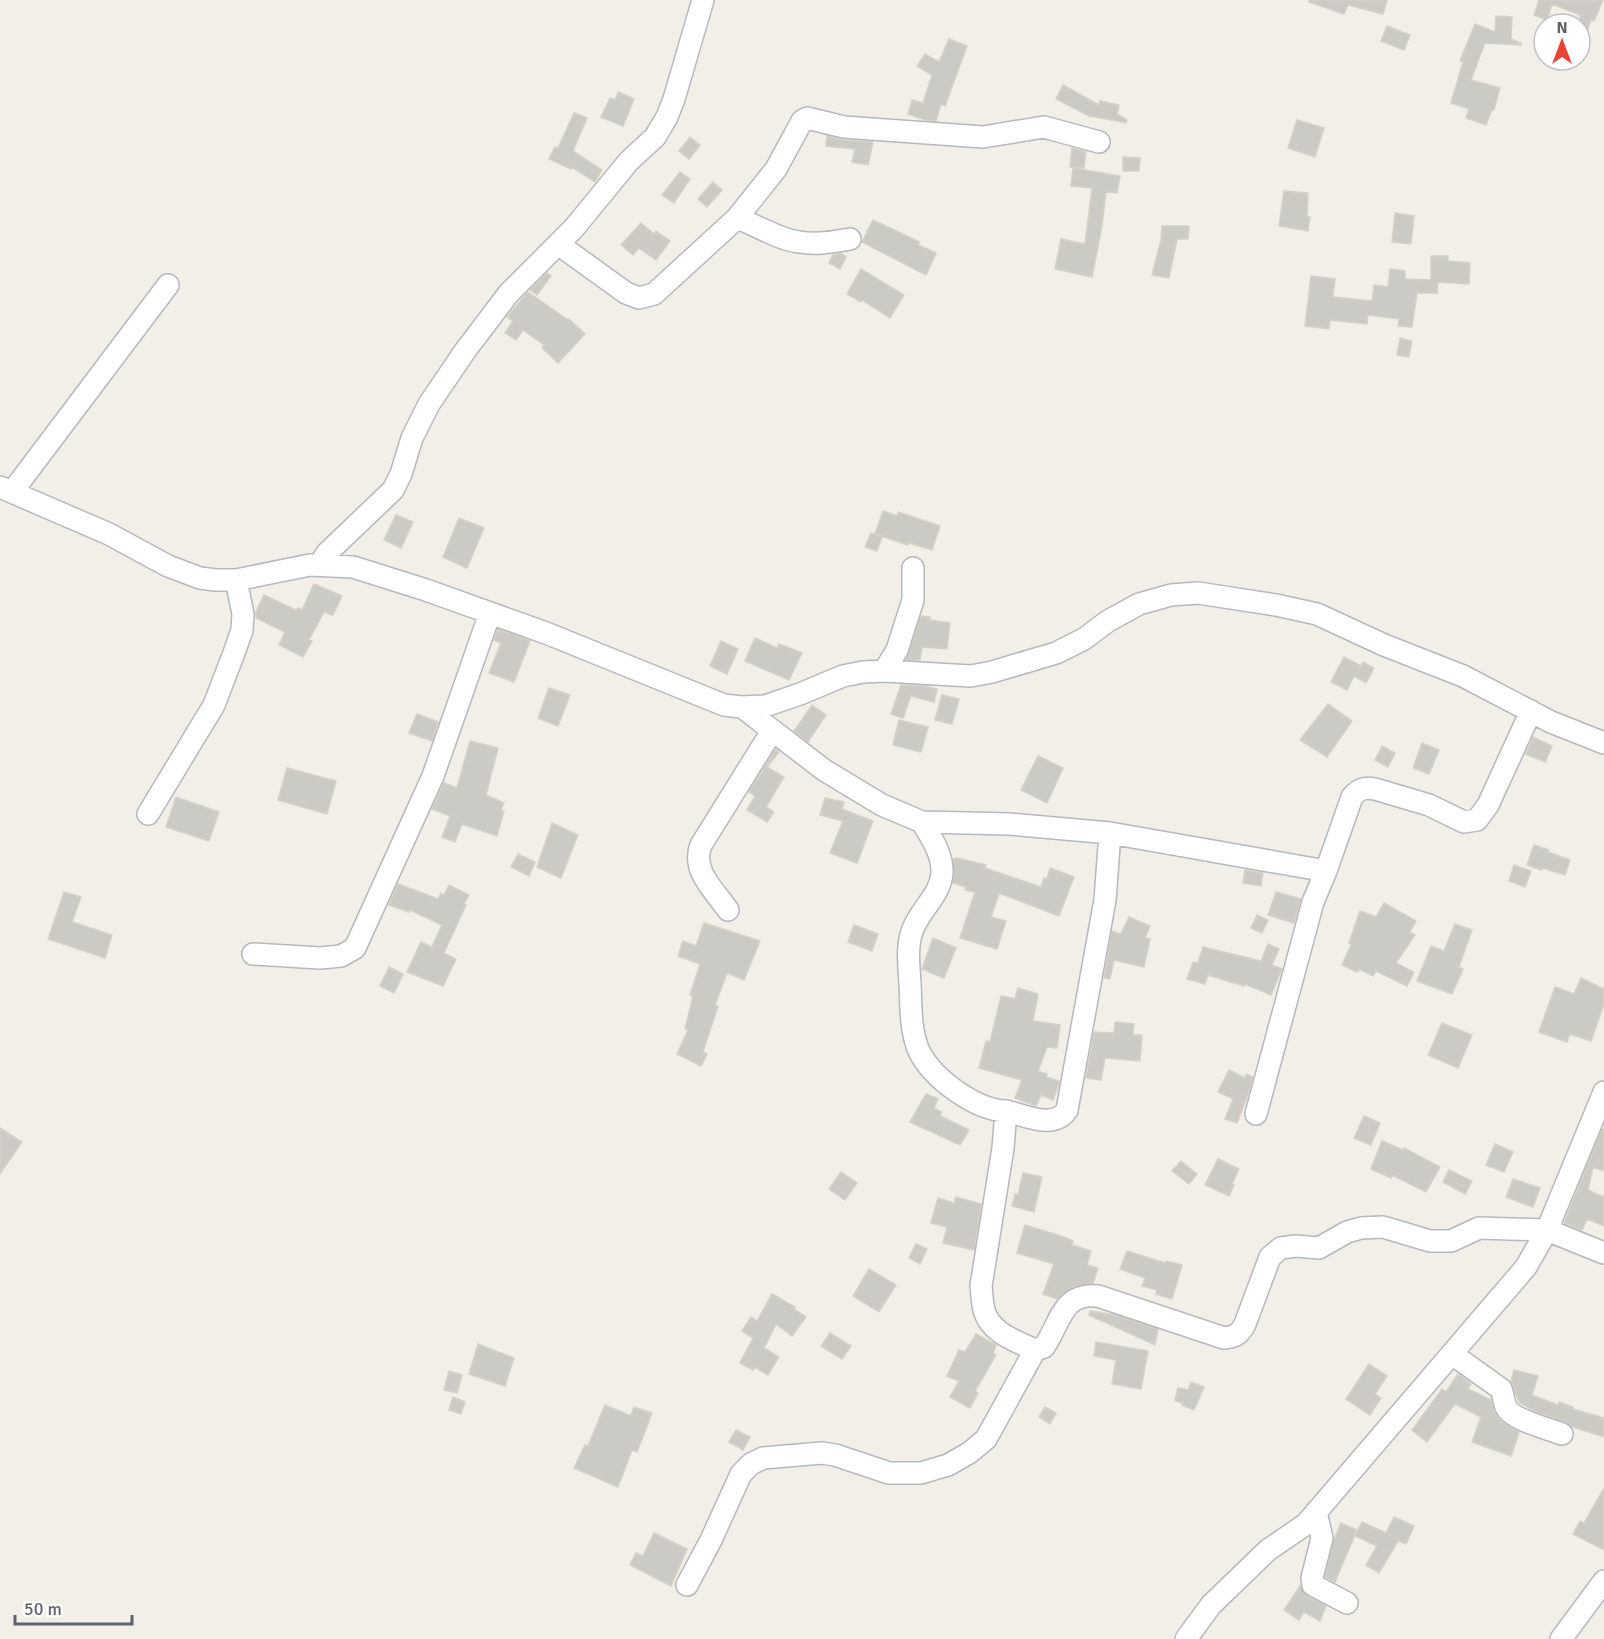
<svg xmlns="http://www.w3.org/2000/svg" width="1604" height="1639" font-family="Signika,sans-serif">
  <rect width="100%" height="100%" fill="#f1efe8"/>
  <path fill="#cccac5" stroke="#d6d1c6" stroke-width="1.5" d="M1309,0h78l-4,14 -35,-9 -4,9 -35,-12z
    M1539,0h64l-9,21 -3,-1 -8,24h-3v-29l-28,-11 -5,16 -13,-5z
    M1496,16l16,1 -1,22 10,4v2l-36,-2 -14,37 29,8 -6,22h-2l-6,15 -20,-7 3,-9 -18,-6 12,-41 -3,-1 15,-37 20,8z
    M1387,26l23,9 -6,15 -23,-9z
    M949,39l18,7 -22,60 -4,-2 -5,17 -10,-1 -18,-6 4,-14 11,3 9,-28 -15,-9 8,-12 14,8z
    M1063,85l36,20 1,-4 19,4 -2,9 10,6 -1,3 -35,-7v1l-35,-18z
    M618,92l16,7 -11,27 -22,-9 9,-19 5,2z
    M574,113l13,5 -14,33 29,19 -7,12 -23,-15 -1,2 -22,-10 6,-12 3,1z
    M1297,120l27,8 -9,29 -27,-9z
    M827,136l16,4 30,2 -5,23 -16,-3 3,-13 -29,-3z
    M690,137l10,8 -11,14 -10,-8z
    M1072,148l14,4 -2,16 -14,-1z
    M1123,157l17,1 -1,13h-16z
    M1073,168l47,8 -3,17 -11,-1 -4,34 -10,51 -37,-8 6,-30 24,5 7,-56 -21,-2z
    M680,172l10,7 -16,24 -12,-8z
    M713,182l9,8 -15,17 -9,-8z
    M1284,191l24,2 -1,24h3l-2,14 -29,-5z
    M1395,213l19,3 -3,28 -19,-2z
    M873,220l47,22 -2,3 18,8 -10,22 -64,-33z
    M641,223l13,11 2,-3 14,10 -14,19 -17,-12 -6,7 -12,-10z
    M1162,226h27l-1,13h-11l-8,39 -17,-3 9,-35z
    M841,253l5,4 -6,12 -11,-6 4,-8z
    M1431,256h17v5l22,2 -1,21 -31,-2 -1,11h-20l-5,34 -14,-1 1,-7 -31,-4 -1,9 -37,-4 -1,9 -24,-3 6,-50 24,3 -2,18 39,4 2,-16 14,2 2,-18 15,2v8l26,1z
    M861,269l43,26 -14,23 -28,-18 -1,2 -14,-8z
    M547,273l4,3 -14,19 -7,-5z
    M528,292l40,28 1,-1 16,15 -27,29 -16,-15 2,-3 -21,-15 -7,10 -11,-7 8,-12 -6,-4z
    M1400,338l12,3 -3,16 -12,-2z
    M883,511l14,5 1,-4 42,14 -8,24 -23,-7 -1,2 -33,-11z
    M396,515l17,7 -12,26 -17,-8z
    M459,518l25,10 -17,40 -24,-11z
    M871,533l11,4 -5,14 -12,-4z
    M314,584l28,12 -9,19 -9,-3 -15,28 3,1 -9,16 -24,-12 6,-13 -29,-14v-6l8,-17 32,15 2,-2 4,2z
    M921,616l9,1v3l20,3 -3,26 -25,-2 -2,13h-14z
    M498,629l32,12 -16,41 -25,-9 12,-30 -7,-3z
    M755,638l22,10 2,-4 23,9 -13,27 -44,-19z
    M721,641l17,8 -11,25 -17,-8z
    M1344,657l17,9 2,-4 11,6 -8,15 -12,-7 -7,14 -16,-8z
    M901,685l23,1 13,3 -3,13 -23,-6 -8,22 -12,-4z
    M549,688l21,7 -12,31 -20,-8z
    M942,695l17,4 -7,25 -17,-4z
    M1328,704l24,17 -25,36 -27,-17z
    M812,705l14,10 -18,27 -14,-11z
    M417,714l21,8 -6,19 -23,-8z
    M899,720l29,7 -7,25 -28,-7z
    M1533,737l19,9 -7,16 -19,-8z
    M470,741l28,7 -12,47 18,8 -3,7 3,1 -7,25 -35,-12 -7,18 -13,-5 8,-21 -18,-7 12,-26 13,5z
    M1422,743l17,7 -10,24 -16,-6z
    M1382,746l13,7 -7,14 -13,-7z
    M776,749l3,3 -12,15 17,10 -18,30 8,5 -7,10 -20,-12 8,-14 -6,-4z
    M1038,756l25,12 -16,35 -26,-13z
    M287,768l49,13 -9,33 -49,-14z
    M176,797l43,15 -10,29 -43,-14z
    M825,798l19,4 -2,7 31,12 -16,42 -27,-10 13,-32 -23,-6z
    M552,823l26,12 -17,43 -24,-11z
    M1534,845l15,5 -1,2 22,8 -5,15 -22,-7 -1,2 -15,-5z
    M518,854l17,8 -6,14 -18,-9z
    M957,858l29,7 -1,3 56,19 3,-9 3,1 3,-11 24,9 -15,39 -60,-23 -8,24 15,4 -9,28 -37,-11 15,-46 -10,-2 1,-3 -13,-4v-24z
    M1514,865l17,6 -6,16 -16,-6z
    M1245,870l18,3 -2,13 -18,-3z
    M398,884l40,15 3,-6 3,2 5,-10 20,10 -5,9 2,1 -22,48 12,6 -13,27 -36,-14 14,-30 11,5 10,-22 -32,-15 -1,2 -20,-7z
    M64,892l17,5 -9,25 40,13 -7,23 -57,-19z
    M1276,892l25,7 -7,24 -26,-8z
    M1384,903l32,18 -6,11 5,3 -19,28 18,9 -7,14 -31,-15 -3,5 -14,-7 -2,3 -15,-7 9,-20 -2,-2 11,-32 16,6z
    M1257,915l11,5 -6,13 -11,-5z
    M1129,917l21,9 -5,12 5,1 -6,28 -30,-7 -4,19 -6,-1 8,-47 9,3z
    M704,923l56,18 -16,39 -17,-7 -12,32 3,1 -15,46 4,2 -6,12 -24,-12 11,-24 -3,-1 8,-33 -3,-1 10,-31 -22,-8 5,-15 13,5z
    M1455,924l17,6 -13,37 4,2 -11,25 -35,-13 14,-35 13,5z
    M854,925l24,9 -6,17 -24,-9z
    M933,938l23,10 -12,30 -22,-9z
    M1268,944l11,5 -7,16 10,4 -11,26 -26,-11 -1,2 -36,-11 -3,9 -18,-5 6,-17 5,1 5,-16 58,14z
    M389,967l14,7 -9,19 -14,-7z
    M1581,978l23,11v15l-13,37 -21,-7 -3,8 -28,-10 16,-45 19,7z
    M1018,988l20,6 -5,27 27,4 -3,23 -10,-1 -9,24 9,3 -1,3 13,4v3l-6,16 -12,-5 -5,11 -21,-8 7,-18 -43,-12 7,-27 4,1 11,-46 14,3z
    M1115,1022l19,2 -1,11h9l-2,26 -35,-3 -4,22 -15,-2 8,-46 20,1z
    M1442,1023l30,12 -14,33 -30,-13z
    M1229,1070l16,8 1,-4 7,3 -6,20 -10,26 -12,-4 8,-20 -15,-7z
    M926,1094l12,5 -4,9 8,4 -2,4 29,14 -9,15 -50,-23z
    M1364,1116l16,7 -9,22 -17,-7z
    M0,1128l22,14 -22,32z
    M1602,1129l2,1v41l-11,-4 -5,23 16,7v29l-17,-7 -5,11 -18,-7z
    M1382,1141l21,9 1,-2 36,19 -14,25 -34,-17 -1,3 -20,-9z
    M1495,1144l18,8 -9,20 -18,-7z
    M1218,1159l21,10 -7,15 2,1 -5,11 -24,-11z
    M1181,1161l16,13 -8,10 -17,-13z
    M1449,1170l23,11 -7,13 -22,-12z
    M841,1172l16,11 -12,17 -16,-11z
    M1023,1173l19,4 -8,35 -22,-6 3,-12 3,1z
    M1513,1179l27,9 -7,19 -27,-10z
    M956,1197l25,7 -7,46 -31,-7 4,-16 -16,-4 7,-25 16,5z
    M1025,1225l36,11 12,5 -1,4 19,6 -4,14 11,3 -5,15 -20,4 -16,12 -14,-5 11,-30 -37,-11z
    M916,1244l11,5 -7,15 -11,-6z
    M1127,1251l38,12 1,-2 16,4 -10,34 -16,-5 1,-4 -15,-4 3,-8 -25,-9z
    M869,1269l27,16 -17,27 -26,-16z
    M772,1294l23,13 -1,2 12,8 -14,19 -16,-12 -12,24 15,9 -11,18 -13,-8 -2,3 -13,-7 13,-25 -11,-7 9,-14 6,4z
    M1090,1311l25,4 43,14 -3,16 -66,-30z
    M830,1333l21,13 -9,13 -21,-13z
    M976,1334l20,11 -3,8 3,2 -21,36 3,2 -8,15 -20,-11 9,-16 -12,-5 12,-26 6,2z
    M1096,1342l52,9 -7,38 -29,-5 4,-24 -22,-4z
    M478,1344l36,14 -9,28 -36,-12z
    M1369,1364l18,12 -12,18 6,4 -11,17 -24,-16z
    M1514,1370l24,6 -6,19 26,10 1,-3 14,5v2l31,9v19l-31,-10 -7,-5 -30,-10 -17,-10 -8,-21z
    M449,1371l13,4 -5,18 -13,-3z
    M1458,1374l13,10 -3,5 23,11 3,12 8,10 17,10 -8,24 -39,-14 9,-25 -26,-13 -28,38 -15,-12 30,-41 4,3z
    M1191,1382l13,5 -10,23 -12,-5 1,-2 -8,-2 3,-13 10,2z
    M453,1397l12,5 -4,12 -12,-4z
    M605,1405l26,11 3,-9 18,6 -15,39 -5,-2 -14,37 -44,-19 11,-23 3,1z
    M1045,1407l11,6 -6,11 -11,-7z
    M736,1430l14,7 -7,13 -14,-8z
    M1604,1488v62l-31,-16 7,-13 4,2z
    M1394,1517l20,9 -8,18 -8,-3 -19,32 -13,-8 11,-19 -22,-10 7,-14 24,11z
    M1341,1523l16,7 -22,52 -10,-5 9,-37z
    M654,1533l33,16 -16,37 -41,-21 6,-12 7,3z
    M1300,1586l7,10 19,10 -6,15 -16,-9 -5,8 -15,-10z"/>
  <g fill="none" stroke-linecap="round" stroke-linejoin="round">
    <g stroke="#b5b8bc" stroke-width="24">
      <path id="minor" d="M737,218c19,7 43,22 62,24 17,3 34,0 51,-3
        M558,244l68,49 13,5 15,-4 83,-76 39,-49 26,-48 5,-3 37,9 139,10 61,-10 55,15
        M0,487l109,47 59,32 32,12 15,2h21l74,-15 43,2 73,23 120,43 178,72 18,2 23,-1 35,-12 43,-18 20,-4 21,-1 87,5 21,-4 64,-19 28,-14 24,-18 31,-17 32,-9 27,-2 78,12 41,9 67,31 79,31 88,46 53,21
        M12,492l156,-207
        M319,565l8,-12 66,-63 8,-16 11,-36 17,-34 36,-53 44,-58 65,-65 55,-67 26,-24 12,-20 7,-18 29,-99
        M884,671l13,-21 16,-50v-32
        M742,707l82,63 58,35 40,17 87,2 101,9 216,38
        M148,814l66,-109 20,-52 8,-23 1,-16 -7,-34
        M922,822c9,15 21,33 20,51 -2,23 -21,35 -29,56 -7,16 -4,37 -3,54 1,21 0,48 9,68 13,27 56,59 87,60l-3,37 -22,138c1,8 1,16 3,24 6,23 32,31 51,40l9,-3c17,-25 18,-55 54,-51l126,42c11,-1 16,-4 21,-14l25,-67 11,-9 15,-2 23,2 28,-16 14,-4 22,-1 47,14h21l28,-13 68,2 57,23
        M728,910c-14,-20 -37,-40 -27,-65l71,-114
        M253,954l67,4 21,-2 14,-8 78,-172 57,-163
        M1006,1111c18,4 48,19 61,-1l38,-210 5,-67
        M1256,1114l57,-212 13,-31 26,-74c7,-8 12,-10 23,-8l54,16 35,17 13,-2 11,-15 43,-94
        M1452,1354l49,35c3,6 2,12 5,18 6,13 43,22 56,27
        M1316,1512l6,26 -10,40 1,7 34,18
        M687,1585l24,-45 30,-66 10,-10 12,-6 59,-5 13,2 54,18h32l27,-8 21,-12 17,-14 49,-89
        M1186,1639l25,-34 57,-55 38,-26 220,-257 21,-37 57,-138
        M1561,1639l43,-58"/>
    </g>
    <use href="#minor" stroke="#fff" stroke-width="21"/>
  </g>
  <g transform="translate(1562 42)"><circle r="28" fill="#ffffff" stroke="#bfc1c3" stroke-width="1.5"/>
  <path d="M0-4.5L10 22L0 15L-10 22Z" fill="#ea4335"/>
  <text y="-9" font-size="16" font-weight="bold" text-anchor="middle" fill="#5f6368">N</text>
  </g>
  <path d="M15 1615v9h117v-9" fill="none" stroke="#5f6368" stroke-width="3"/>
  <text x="24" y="1615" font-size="18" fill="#5f6368" stroke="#ffffff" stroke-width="4.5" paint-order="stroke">50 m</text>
</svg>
